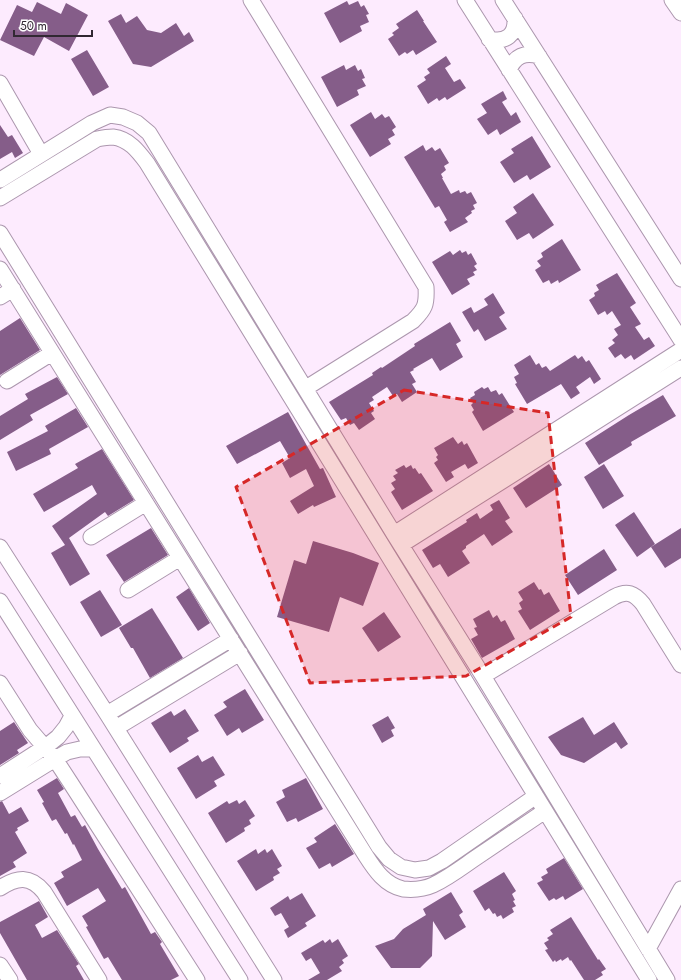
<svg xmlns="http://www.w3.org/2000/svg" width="681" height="980" font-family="Jost,sans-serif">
  <rect width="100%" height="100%" fill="#fdebfe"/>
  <path fill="#855d89" d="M347,1l2,4 9,-4 3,6 3,-2 5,9 -3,1 3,7 -9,4 2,5 -22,12 -16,-30z
    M37,2l24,12 5,-11 22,12 -19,36 -25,-14 -10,19 -34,-16 17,-35 15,7z
    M417,10l7,11h-1l14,21 -21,13 -3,-5 -6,4 -2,-2 -6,4 -11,-17 6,-4 -2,-2 7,-5 -3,-4z
    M121,14l5,9 11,-7 10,14 14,3 15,-10 8,13 5,-4 5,9 -43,26 -18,-3 -25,-43z
    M87,50l22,37 -16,9 -22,-37z
    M446,56l5,8 -6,4 9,14 6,-3 6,9 -19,12 -2,-3 -6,4 -2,-3 -9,6 -11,-18 9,-6 -2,-3 6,-4 -3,-4z
    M344,65l2,5 9,-5 3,6 3,-2 4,9 -3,1 4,7 -9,4 2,5 -22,12 -16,-30z
    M503,91l4,8 -5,3 9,14 5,-4 5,10 -21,13 -3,-6 -9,6 -11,-16 10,-6 -6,-9z
    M371,112l4,7 7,-5 3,4 4,-2 7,11 -4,3 3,5 -7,4 3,5 -21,13 -20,-32z
    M0,125l8,12 4,-2 11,18 -8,5 -3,-6 -12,7z
    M532,136l19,31 -21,13 -3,-5 -13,8 -14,-21 14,-9 -3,-4z
    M423,145l3,6 6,-4 3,4 5,-3 9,15 -5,3 2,4 -5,4 2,4h-1l9,16 8,-4 1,3 5,-2 2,3 4,-2 6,11 -4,2 2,4 -4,2 1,2 -7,5 3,4 -18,10 -6,-10 3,-2 -8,-14 -4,2 -31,-51z
    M533,193l21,32 -21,14 -4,-6 -12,7 -12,-19 12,-8 -4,-6z
    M562,239l19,31 -22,13 -1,-3 -7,4 -2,-4 -6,3 -8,-13 6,-4 -4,-5 6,-4 -2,-4z
    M460,250l2,3 4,-2 2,4 3,-2 6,11 -3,2 3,4 -4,2 2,3 -8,4 3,5 -18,11 -20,-33 18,-11 3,4z
    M617,273l19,30 -6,4 11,17 -6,3 9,13 5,-3 6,9 -21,14 -3,-5 -6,4 -4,-5 -6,4 -7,-10 7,-5 -3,-3 6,-5 -4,-6 7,-4 -9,-14 -5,4 -2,-4 -7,4 -9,-15 6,-4 -1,-3 5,-3 -3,-5z
    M493,293l12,20 -6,4 8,12 -22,12 -7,-12 -4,3 -12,-20 9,-5 3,6 14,-8 -4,-6z
    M20,318l20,32 -40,25v-44z
    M450,322l11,19 -5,3 7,13 -23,14 -8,-13 -19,11 1,1 -4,2 6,10 -4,2 5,8 -15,10 -5,-8 -4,2 -6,-9 -15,10 2,3 -5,3 5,8 -3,2 4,6 -16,11 -5,-7 -4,2 -4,-7 -5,2 -12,-18 44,-27 -1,-2 9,-6 1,1 33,-22 -1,-2z
    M530,355l6,10 3,-2 3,5 4,-2 4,5 25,-16 3,4 4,-3 4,6 3,-2 12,19 -7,5 -4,-7 -14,10 4,6 -9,6 -10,-15 -34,20 -12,-20 2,-1 -3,-6 5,-3 -5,-9z
    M57,377l11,17 -38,21 3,5 -33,20v-24l28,-17 -3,-5z
    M482,387l2,2 4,-2 3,5 5,-2 3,5 3,-2 12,19 -31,19 -11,-19 2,-2 -3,-5 2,-2 -3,-5 5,-3 -1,-3z
    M663,395l13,21 -45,26 1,3 -33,20 -14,-22 44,-28z
    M76,408l12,19 -39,22 2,5 -35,17 -9,-19 41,-21 -3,-5z
    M288,412l32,57 3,-1 13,29 -22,10 -1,-2 -15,9 -8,-13 24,-15 -8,-17 -16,9 -8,-15 8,-5 -10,-17 -43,23 -11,-18z
    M453,437l5,7 4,-3 2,4 3,-2 11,20 -10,6 -3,-5 -14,8 3,5 -8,5 -12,-19 4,-3 -2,-3 2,-2 -4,-7z
    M102,449l32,51 -26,16 -3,-4 -36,26 21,36 -20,12 -19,-33 14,-8 -13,-19 45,-32 -5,-9 -48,27 -11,-18 45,-26 -3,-4z
    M549,464l13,21 -36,23 -13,-20z
    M604,464l20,32 -21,13 -19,-32z
    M404,465l2,3 5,-3 2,4 2,-1 4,6 2,-1 12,18 -31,19 -11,-18 4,-3 -4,-6 5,-3 -3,-4 5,-3 -3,-3z
    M499,500l11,18 -5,3 8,11 -21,14 -8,-12 -18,12v2l-4,3 8,12 -22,14 -8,-13 -7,4 -11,-18 45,-28 -1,-2 11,-7 3,6 13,-9 -3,-5z
    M634,512l21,32 -18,13 -22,-32z
    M151,528l17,27 -44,27 -18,-27z
    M681,528v30l-16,10 -14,-21z
    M313,541l40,12 26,10 -16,43 -23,-9 -11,35 -52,-15 17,-57 12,4z
    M604,549l13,21 -39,25 -13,-20z
    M534,582l5,8 2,-1 3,6 5,-3 11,19 -30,19 -12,-19 4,-2 -3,-6 4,-3 -5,-8z
    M189,588l21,35 -12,8 -22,-34z
    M100,590l22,35 -21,12 -21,-35z
    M152,608l20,32 11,18 -33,20 -17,-30h-2l-12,-20z
    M489,610l4,8 4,-3 4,7 4,-2 10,19 -33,19 -11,-19 7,-4 -4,-7 3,-1 -4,-8z
    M384,612l17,25 -23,15 -16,-24z
    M245,689l19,31 -22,13 -3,-5 -12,8 -13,-21 13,-8 -4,-5z
    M185,709l14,22 -12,7 2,3 -19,12 -19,-30 20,-12 3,5z
    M388,716l7,12 -4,2 3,6 -12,7 -10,-18z
    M583,717l11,18 20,-13 14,22 -7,5 -5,-7 -32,21 -23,-8 -13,-18z
    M14,722l14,21 -11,7 2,3 -19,12v-34z
    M198,755l4,7 11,-6 12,19 -11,6 3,5 -21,13 -19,-31z
    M57,778l7,11 -6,4 13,24 4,-2 7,12 3,-2 13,24 24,40 3,-2 26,47 4,-2 7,10 -2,2 19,32 -8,4h-49l-14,-23 -4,2 -18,-32 2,-1 -6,-10 24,-15 -8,-13 -31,18 -13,-23 10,-6 -3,-5 21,-12 -8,-16 -1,1 -6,-12 -2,1 -9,-15 -4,2 -10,-18 2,-1 -7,-12z
    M306,778l17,31 -25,13 -2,-4 -9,4 -11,-20 9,-5 -3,-7z
    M237,800l2,4 6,-4 10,16 -6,4 2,4 -7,4 1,3 -19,12 -18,-30 19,-12 2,3z
    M2,801l7,13 12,-7 8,14 -12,7 1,2 -3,2 12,21 -14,9 3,5 -16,9v-74z
    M335,824l19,30 -22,13 -2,-4 -11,6 -13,-21 11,-6 -3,-4z
    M256,849l2,5 7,-5 2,4 5,-4 10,17 -5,3 3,4 -7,4 1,3 -18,11 -19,-30z
    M564,858l19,31 -18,11 -2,-4 -7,4 -2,-2 -5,3 -12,-18 6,-3 -2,-3 7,-4 -2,-4z
    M504,872l12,19 -4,3 3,6 -2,1 3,5 -4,2 2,4 -11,7 -2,-4 -4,2 -2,-4 -2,1 -4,-6 -4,3 -12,-20z
    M451,892l12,20 -4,3 7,12 -21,13 -12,-19 -1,35 -12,12h-29l-16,-22 19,-7 9,-10 23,-14 -3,-6z
    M302,893l14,23 -11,7 2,3 -19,12 -4,-8 5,-3 -8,-14 -6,3 -5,-8 18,-12 2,4z
    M39,901l9,16 -13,8 7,13 15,-8 22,34 -3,2 8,14h-57l-27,-47v-11z
    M571,917l27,43 1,-1 7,10 -5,3 2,3 -8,5h-11l-13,-20 -1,1 -2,-4 -6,4 -1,-2 -5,3 -1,-2 -2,2 -8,-12 3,-1 -4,-6 5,-3 -2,-2 6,-4 -3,-4z
    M330,939l2,4 6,-4 10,17 -6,4 2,3 -5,4 3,4 -15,9h-19l12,-7 -9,-15 -5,3 -5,-8 22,-13 2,3z"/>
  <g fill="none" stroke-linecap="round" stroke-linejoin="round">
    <g stroke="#ac97ae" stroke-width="17">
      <path id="minor" d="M251,0l175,287c1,18 -1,22 -13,34l-107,67
        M465,0l216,340
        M503,0l178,279
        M672,0l9,13
        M489,39c17,4 27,-4 26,-21
        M509,70c6,-14 15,-18 30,-14
        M0,83l41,71
        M0,180l92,-57 18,-8 13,2 14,6 12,10 245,401 89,142 184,304
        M0,198l97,-59c5,-1 11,-2 16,-2 16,2 25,14 34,26l502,817
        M0,233l379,614 10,12 12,8 14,3 14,-2 13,-7 94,-65
        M0,269l366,587c9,14 19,29 37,33 10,1 21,0 30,-4 15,-7 28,-17 41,-26 24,-16 47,-32 71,-48
        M0,297l13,-8
        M7,381l45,-28
        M394,534l287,-184
        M91,537l55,-34
        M401,545l280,-177
        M0,547l107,167 167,266
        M128,590l52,-32
        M0,601l240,379
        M483,676l131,-79c13,-7 20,-4 29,7l38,61
        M0,683l30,47 25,29 15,23 127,198
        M107,714l124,-75
        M116,728l124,-75
        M0,776l48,-31 10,-8 8,-10 6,-11
        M0,793l55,-34 12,-7 13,-3h13
        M0,888c17,-11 30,-13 44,4l55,88
        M648,949l33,-60
        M0,965l10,15"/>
    </g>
    <use href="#minor" stroke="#fff" stroke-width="15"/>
  </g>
  <path fill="#d62828" fill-opacity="0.2" stroke="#d62828" stroke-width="3" stroke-dasharray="8 5" stroke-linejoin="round" d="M404,390l144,23 23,204 -105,59 -156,7 -74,-196z"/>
  <path d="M14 30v6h78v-6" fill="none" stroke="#312832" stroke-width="2"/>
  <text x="20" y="30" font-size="12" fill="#312832" stroke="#ffffff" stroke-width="3" paint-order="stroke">50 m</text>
</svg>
